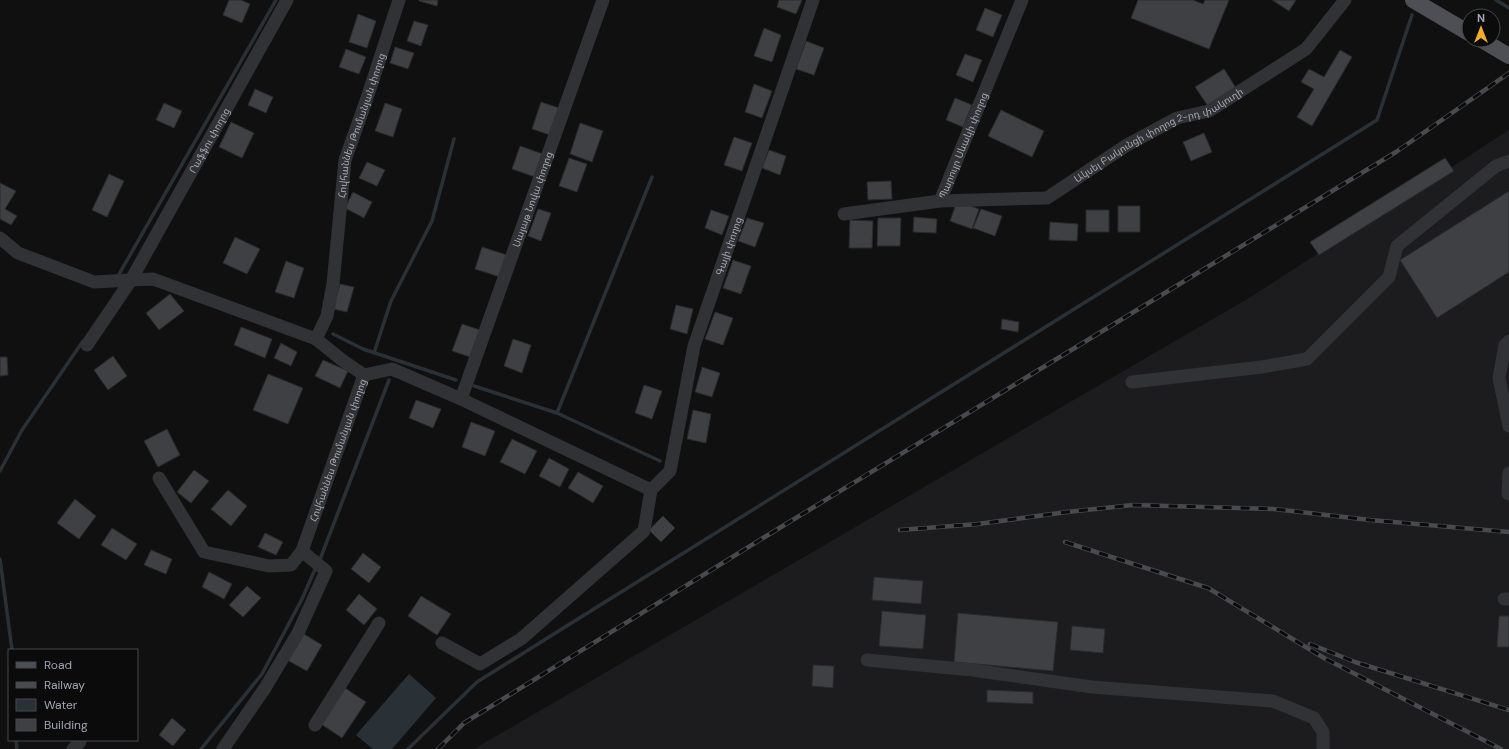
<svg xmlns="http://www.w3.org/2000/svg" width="1509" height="749" font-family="'DM Sans','Noto Sans Armenian',sans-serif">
  <rect width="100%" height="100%" fill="#101011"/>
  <path fill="#1c1c1e" d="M1509,130v619h-1035l775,-451z"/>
  <path fill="#293137" d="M409,674l27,24 -44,51h-19l-17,-14z"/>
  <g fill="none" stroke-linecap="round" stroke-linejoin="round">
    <path stroke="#293137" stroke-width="3.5" d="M1496,0l13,8
      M118,276l158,-276
      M333,334l30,15 93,31
      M374,353l17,-52 41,-80 22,-82
      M474,386l83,27 103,48
      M557,413l95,-236
      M0,471l22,-41 61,-89
      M0,559l12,91
      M319,562l70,-182
      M16,740l1,9
      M201,749l61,-75 40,-75 14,-32
      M408,749l69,-67 900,-562 35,-105"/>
  </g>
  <path fill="#3f4044" stroke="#2a2a2d" d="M229,0h12l9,4 -8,19 -19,-8z
    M419,0h19l-1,6 -18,-5z
    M779,0h23l-6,14 -19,-7z
    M1138,0h55l10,4 2,-4h24l-20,49 -78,-31z
    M1272,0h24l-7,11z
    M985,8l17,7 -9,22 -17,-7z
    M358,14l18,7 -9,27 -18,-6z
    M414,21l14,4 -7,21 -14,-5z
    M764,28l17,7 -9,27 -18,-6z
    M806,41l18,7 -10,27 -18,-6z
    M395,47l19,6 -6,16 -18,-6z
    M346,49l20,8 -7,17 -20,-7z
    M1340,50l12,7 -40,69 -15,-9 17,-28 -13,-7 8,-13 15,8z
    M965,54l17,6 -9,22 -17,-7z
    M1224,69l12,19 -28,18 -13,-19z
    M754,84l18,7 -10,27 -17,-6z
    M255,89l18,8 -7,16 -18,-8z
    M955,98l17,7 -9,22 -17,-7z
    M541,102l18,6 -9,27 -18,-6z
    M164,103l18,8 -8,17 -18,-8z
    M385,103l17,6 -9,28 -18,-6z
    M1001,110l43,21 -12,26 -44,-21z
    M231,122l23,11 -12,25 -23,-11z
    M580,123l23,8 -11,31 -22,-8z
    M1204,133l8,19 -21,9 -8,-19z
    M734,137l18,6 -10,28 -18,-6z
    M520,146l23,8 -8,23 -23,-8z
    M769,150l17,6 -6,19 -18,-7z
    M569,158l18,6 -10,28 -18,-6z
    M1445,158l9,13 -135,84 -9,-13z
    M367,162l18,8 -8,16 -18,-8z
    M109,174l15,7 -17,36 -15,-7z
    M891,181l1,18 -24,1 -1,-18z
    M0,183l16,8 -11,18 12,7 -6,9 -11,-6z
    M1509,191v81l-72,46 -37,-58z
    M353,192l19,10 -8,16 -19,-10z
    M957,201l22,8 -7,20 -22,-8z
    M1118,206h22v26h-22z
    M538,209l13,4 -10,28 -13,-5z
    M981,209l21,7 -7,20 -22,-8z
    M711,210l18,6 -7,19 -17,-7z
    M1086,210h23v22h-23z
    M914,217l23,2 -1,14 -23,-1z
    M747,218l17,5 -9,24 -17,-6z
    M878,218h23l-1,28h-23z
    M850,220l23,1 -1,27h-23z
    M1050,222l28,2 -1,17 -28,-1z
    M235,237l25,12 -13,25 -24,-11z
    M482,247l25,8 -7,22 -25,-8z
    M733,260l18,6 -10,28 -18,-6z
    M286,261l18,7 -10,30 -19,-6z
    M340,284l14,3 -7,25 -14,-3z
    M170,294l14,17 -25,19 -13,-17z
    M676,305l17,4 -6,25 -17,-5z
    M715,312l18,6 -10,27 -18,-6z
    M1002,319l17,3 -1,10 -17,-3z
    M462,324l18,6 -10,27 -18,-6z
    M241,327l31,12 -7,19 -31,-13z
    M513,339l18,6 -9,28 -18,-7z
    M281,343l16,9 -6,14 -17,-8z
    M113,356l14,20 -19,14 -14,-20z
    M0,357h7l1,18 -8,1z
    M323,360l25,11 -8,17 -25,-12z
    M702,367l18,6 -8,24 -17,-5z
    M268,374l35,14 -15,36 -35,-14z
    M644,385l18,6 -10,28 -17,-6z
    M416,400l25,9 -8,19 -24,-10z
    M693,410l18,4 -5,29 -19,-4z
    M471,422l24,9 -10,25 -23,-9z
    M167,429l13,26 -22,12 -14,-26z
    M512,439l25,12 -12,23 -25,-12z
    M549,458l20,11 -9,18 -21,-11z
    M194,470l15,11 -18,22 -14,-11z
    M578,472l25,14 -10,17 -25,-15z
    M228,490l19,16 -16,20 -20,-17z
    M75,499l21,17 -17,23 -22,-16z
    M663,516l12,12 -14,14 -12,-12z
    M112,528l25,16 -11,16 -25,-15z
    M265,533l18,9 -7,13 -18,-8z
    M151,550l21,9 -6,15 -22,-9z
    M363,553l18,14 -12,16 -18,-14z
    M209,572l23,12 -8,15 -22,-12z
    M874,577l49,4 -2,23 -49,-4z
    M247,586l14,12 -18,19 -14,-12z
    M359,594l18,15 -13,16 -18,-15z
    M421,596l30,18 -14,21 -29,-19z
    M882,611l44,4 -3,34 -44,-3z
    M958,613l100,9 -5,49 -99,-9z
    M1499,616h10v31h-12z
    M1072,626l33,3 -2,24 -33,-3z
    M302,633l20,12 -15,26 -20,-11z
    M813,665l21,1 -1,22 -21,-2z
    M345,688l21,14 -24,36 -21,-14z
    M987,690l46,2v12l-46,-2z
    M172,718l14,12 -13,16 -14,-11z"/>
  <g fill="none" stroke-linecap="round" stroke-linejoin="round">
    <g stroke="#313236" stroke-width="13">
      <path id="s1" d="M940,201l107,-3 80,-53 50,-27 32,-7 97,-62 39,-49"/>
      <path id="s2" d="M844,214l96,-13 82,-201"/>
      <path id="s3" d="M0,238l18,15 76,29 37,-2 156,-280"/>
      <path d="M1509,341l-4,4 -6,33 10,48"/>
      <path d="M87,345l44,-65 22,-1 163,60"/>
      <path id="s4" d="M364,375l-22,-15 -26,-21 11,-23 6,-32 12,-124 21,-59 33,-101"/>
      <path d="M364,375l28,-6 69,30 190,91"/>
      <path d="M1132,382l130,-15 45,-8 82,-82 8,-31 99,-80 13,-5"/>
      <path id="s5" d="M461,399l142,-399"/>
      <path id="s6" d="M159,478l45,74 65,14 22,-1 11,-14 62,-176"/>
      <path id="s7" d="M651,490l19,-19 24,-125 119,-346"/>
      <path d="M1508,494l1,-21"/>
      <path d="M1504,599h5"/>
      <path d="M442,643l38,21 41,-25 123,-108 7,-41"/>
      <path d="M867,660l105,10 120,17 181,14 41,17 9,14v17"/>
      <path d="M315,725l64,-102"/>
      <path d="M73,749l7,-7"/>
      <path d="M223,749l42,-61 33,-55 28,-62 -24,-20"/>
    </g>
    <path stroke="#4d4f55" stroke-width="16" d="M1413,0l56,33
      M1482,40l27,16"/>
    <g stroke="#484a4f" stroke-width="4.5">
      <path id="rail" d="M900,530l78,-6 89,-12 66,-7 141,4 96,11 139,12
        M1065,542l143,46 116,70 177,91
        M1310,644l45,18 154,48
        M438,749l26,-26 304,-188 628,-383 113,-79"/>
    </g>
    <use href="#rail" stroke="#0b0b0c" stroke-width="3" stroke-dasharray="9" stroke-linecap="butt"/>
  </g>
  <g text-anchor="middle" stroke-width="3" stroke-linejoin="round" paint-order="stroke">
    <g font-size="10" fill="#a1a6b2" stroke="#0b0b0c">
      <text dy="4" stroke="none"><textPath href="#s4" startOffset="280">Հովհաննես Թումանյան փողոց</textPath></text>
      <text dy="4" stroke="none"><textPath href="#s1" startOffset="236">Ակսել Բակունցի փողոց 2-րդ փակուղի</textPath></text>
      <text dy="4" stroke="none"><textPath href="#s3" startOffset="302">Րաֆֆու փողոց</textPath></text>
      <text dy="4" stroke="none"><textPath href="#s2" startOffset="157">Պարույր Սևակի փողոց</textPath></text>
      <text dy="4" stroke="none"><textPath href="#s5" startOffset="212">Սայաթ Նովա փողոց</textPath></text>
      <text dy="4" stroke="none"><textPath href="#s7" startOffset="260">Գայի փողոց</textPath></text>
      <text dy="4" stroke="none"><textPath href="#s6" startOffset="300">Հովհաննես Թումանյան փողոց</textPath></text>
    </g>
  </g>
  <rect x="8" y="649" width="130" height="92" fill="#0b0b0c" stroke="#47494e"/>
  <rect x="16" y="662" width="20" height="6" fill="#4d4f55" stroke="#47494e"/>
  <text x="44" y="669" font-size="12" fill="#a1a6b2">Road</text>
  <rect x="16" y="682" width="20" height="6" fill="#484a4f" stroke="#47494e"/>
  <text x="44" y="689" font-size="12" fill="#a1a6b2">Railway</text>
  <rect x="16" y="699" width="20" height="12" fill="#293137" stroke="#47494e"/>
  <text x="44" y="709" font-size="12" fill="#a1a6b2">Water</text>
  <rect x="16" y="719" width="20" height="12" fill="#3f4044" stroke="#47494e"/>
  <text x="44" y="729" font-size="12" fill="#a1a6b2">Building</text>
  <g transform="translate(1481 28)"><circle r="19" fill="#0b0b0c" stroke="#47494e"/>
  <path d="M0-3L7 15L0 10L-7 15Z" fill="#f1ae29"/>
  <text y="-6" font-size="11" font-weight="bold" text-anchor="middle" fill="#a1a6b2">N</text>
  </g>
</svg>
